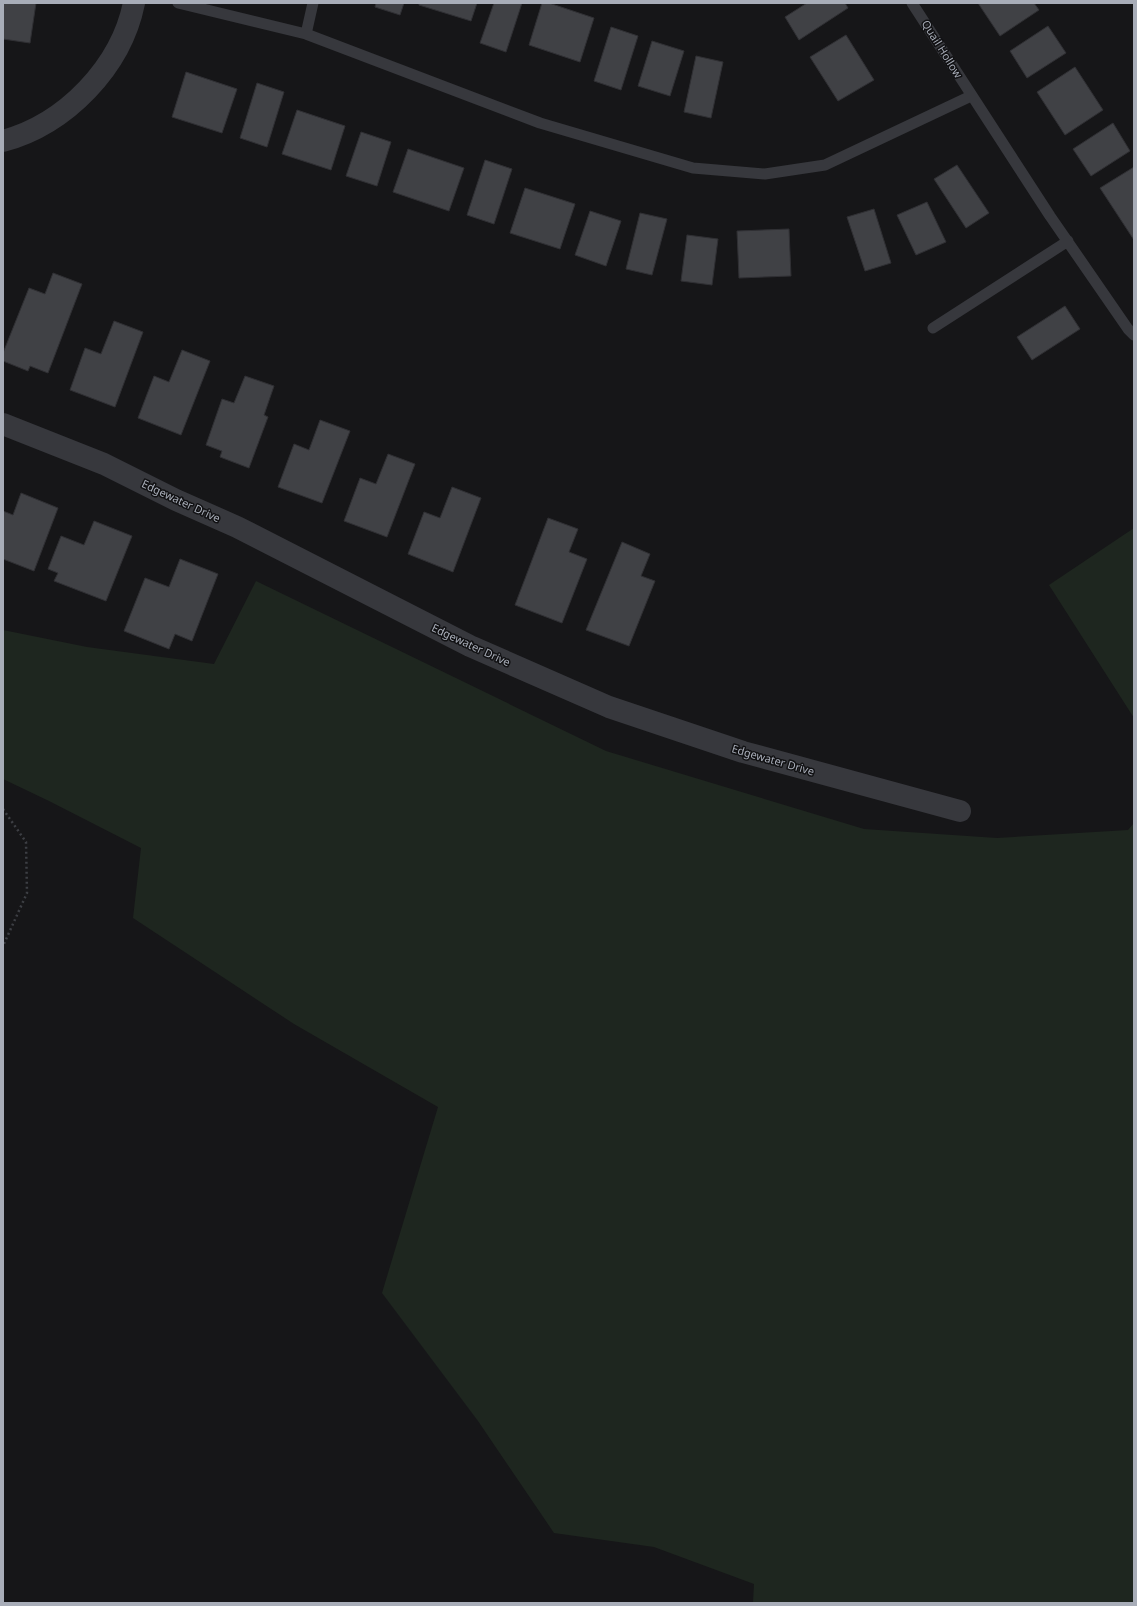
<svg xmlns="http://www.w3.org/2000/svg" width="1137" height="1606" font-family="'Noto Sans',sans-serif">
  <rect width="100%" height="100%" fill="#161618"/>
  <path fill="#1e261f" d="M1134,528v190l-85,-133z
    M256,581l350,170 258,78 133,9 131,-8 6,-7v780h-381l1,-19 -100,-37 -100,-14 -76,-112 -96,-128 56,-186 -144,-83 -161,-106 8,-70 -92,-47 -46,-22v-149l84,17 127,17z"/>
  <path fill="#404145" stroke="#303034" d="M3,3h33l-6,40 -27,-4z
    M376,3h28l-4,12 -25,-8z
    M419,3h58l-6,18 -52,-16z
    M494,3h28l-16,49 -26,-9z
    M542,3h7l45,15 -14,44 -51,-17z
    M807,3h38l3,5 -49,32 -14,-23z
    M978,3h56l5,7 -39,26z
    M1048,26l18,27 -39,25 -17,-27z
    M611,27l27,9 -17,54 -27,-9z
    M846,35l28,45 -36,21 -28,-44z
    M652,41l32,10 -14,45 -32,-10z
    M696,56l27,6 -12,56 -27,-6z
    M1075,67l28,43 -38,25 -28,-43z
    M186,72l51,17 -15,44 -50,-16z
    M257,83l27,9 -17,55 -27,-9z
    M297,110l48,16 -14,44 -49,-16z
    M1113,123l17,28 -39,25 -18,-27z
    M361,132l30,10 -14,44 -31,-10z
    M408,149l56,19 -15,43 -56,-19z
    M485,160l27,9 -18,55 -27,-9z
    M957,165l32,48 -23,15 -32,-49z
    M1134,167v73l-34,-52z
    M525,188l50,16 -15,45 -50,-16z
    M927,202l19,40 -30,13 -19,-40z
    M874,209l17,54 -26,8 -18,-54z
    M590,211l31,10 -15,45 -31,-11z
    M640,213l27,6 -15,56 -26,-6z
    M789,229l2,47 -52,2 -2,-47z
    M687,235l31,4 -6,46 -31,-4z
    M53,273l29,11 -34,89 -18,-7 -2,5 -25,-10v-8l26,-65 16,6z
    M1065,306l15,23 -48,31 -15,-23z
    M114,321l29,11 -28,75 -45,-17 15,-42 16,6z
    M182,350l28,11 -29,74 -43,-17 16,-42 15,6z
    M245,376l29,10 -10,29 4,2 -19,51 -29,-11 2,-6 -16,-6 16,-46 12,4z
    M320,420l30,11 -28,72 -44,-16 16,-43 15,6z
    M388,454l27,10 -28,73 -43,-16 16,-43 16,6z
    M452,487l29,11 -28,74 -45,-18 16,-42 16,6z
    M21,493l37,15 -24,63 -31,-12v-48l10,4z
    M548,518l30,11 -9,23 18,7 -25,64 -47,-18z
    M94,521l38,15 -26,65 -52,-20 4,-8 -10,-4 13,-33 23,9z
    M622,542l28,12 -9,22 14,5 -26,65 -43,-16z
    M180,559l38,15 -26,67 -17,-7 -6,15 -45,-18 21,-53 24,9z"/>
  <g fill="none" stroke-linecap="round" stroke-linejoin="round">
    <path stroke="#3d3f44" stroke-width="2.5" stroke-dasharray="2 3" stroke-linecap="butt" d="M3,809l23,33 1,51 -24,53"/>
    <path stroke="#37383d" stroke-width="11" d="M178,3l128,31 7,-31
      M912,3l138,213 78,113 6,6
      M306,34l234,89 153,45 72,6 60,-9 146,-69
      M933,328l135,-87"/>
    <path stroke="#37383d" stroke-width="22" d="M3,141c63,-17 118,-74 131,-138
      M3,424l101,40 72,36 61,27 233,119 139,61 134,45 217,59"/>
  </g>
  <g text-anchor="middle" stroke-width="3" stroke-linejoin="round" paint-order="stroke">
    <g font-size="11" fill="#a8adb8" stroke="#111113">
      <text transform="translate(942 49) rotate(58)" y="4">Quail Hollow</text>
      <text transform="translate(181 501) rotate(25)" y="4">Edgewater Drive</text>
      <text transform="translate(471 645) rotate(25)" y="4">Edgewater Drive</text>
      <text transform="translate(773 760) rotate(16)" y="4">Edgewater Drive</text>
    </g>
  </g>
  <rect width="1137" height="1606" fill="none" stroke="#a8adb8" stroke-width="8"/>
</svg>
